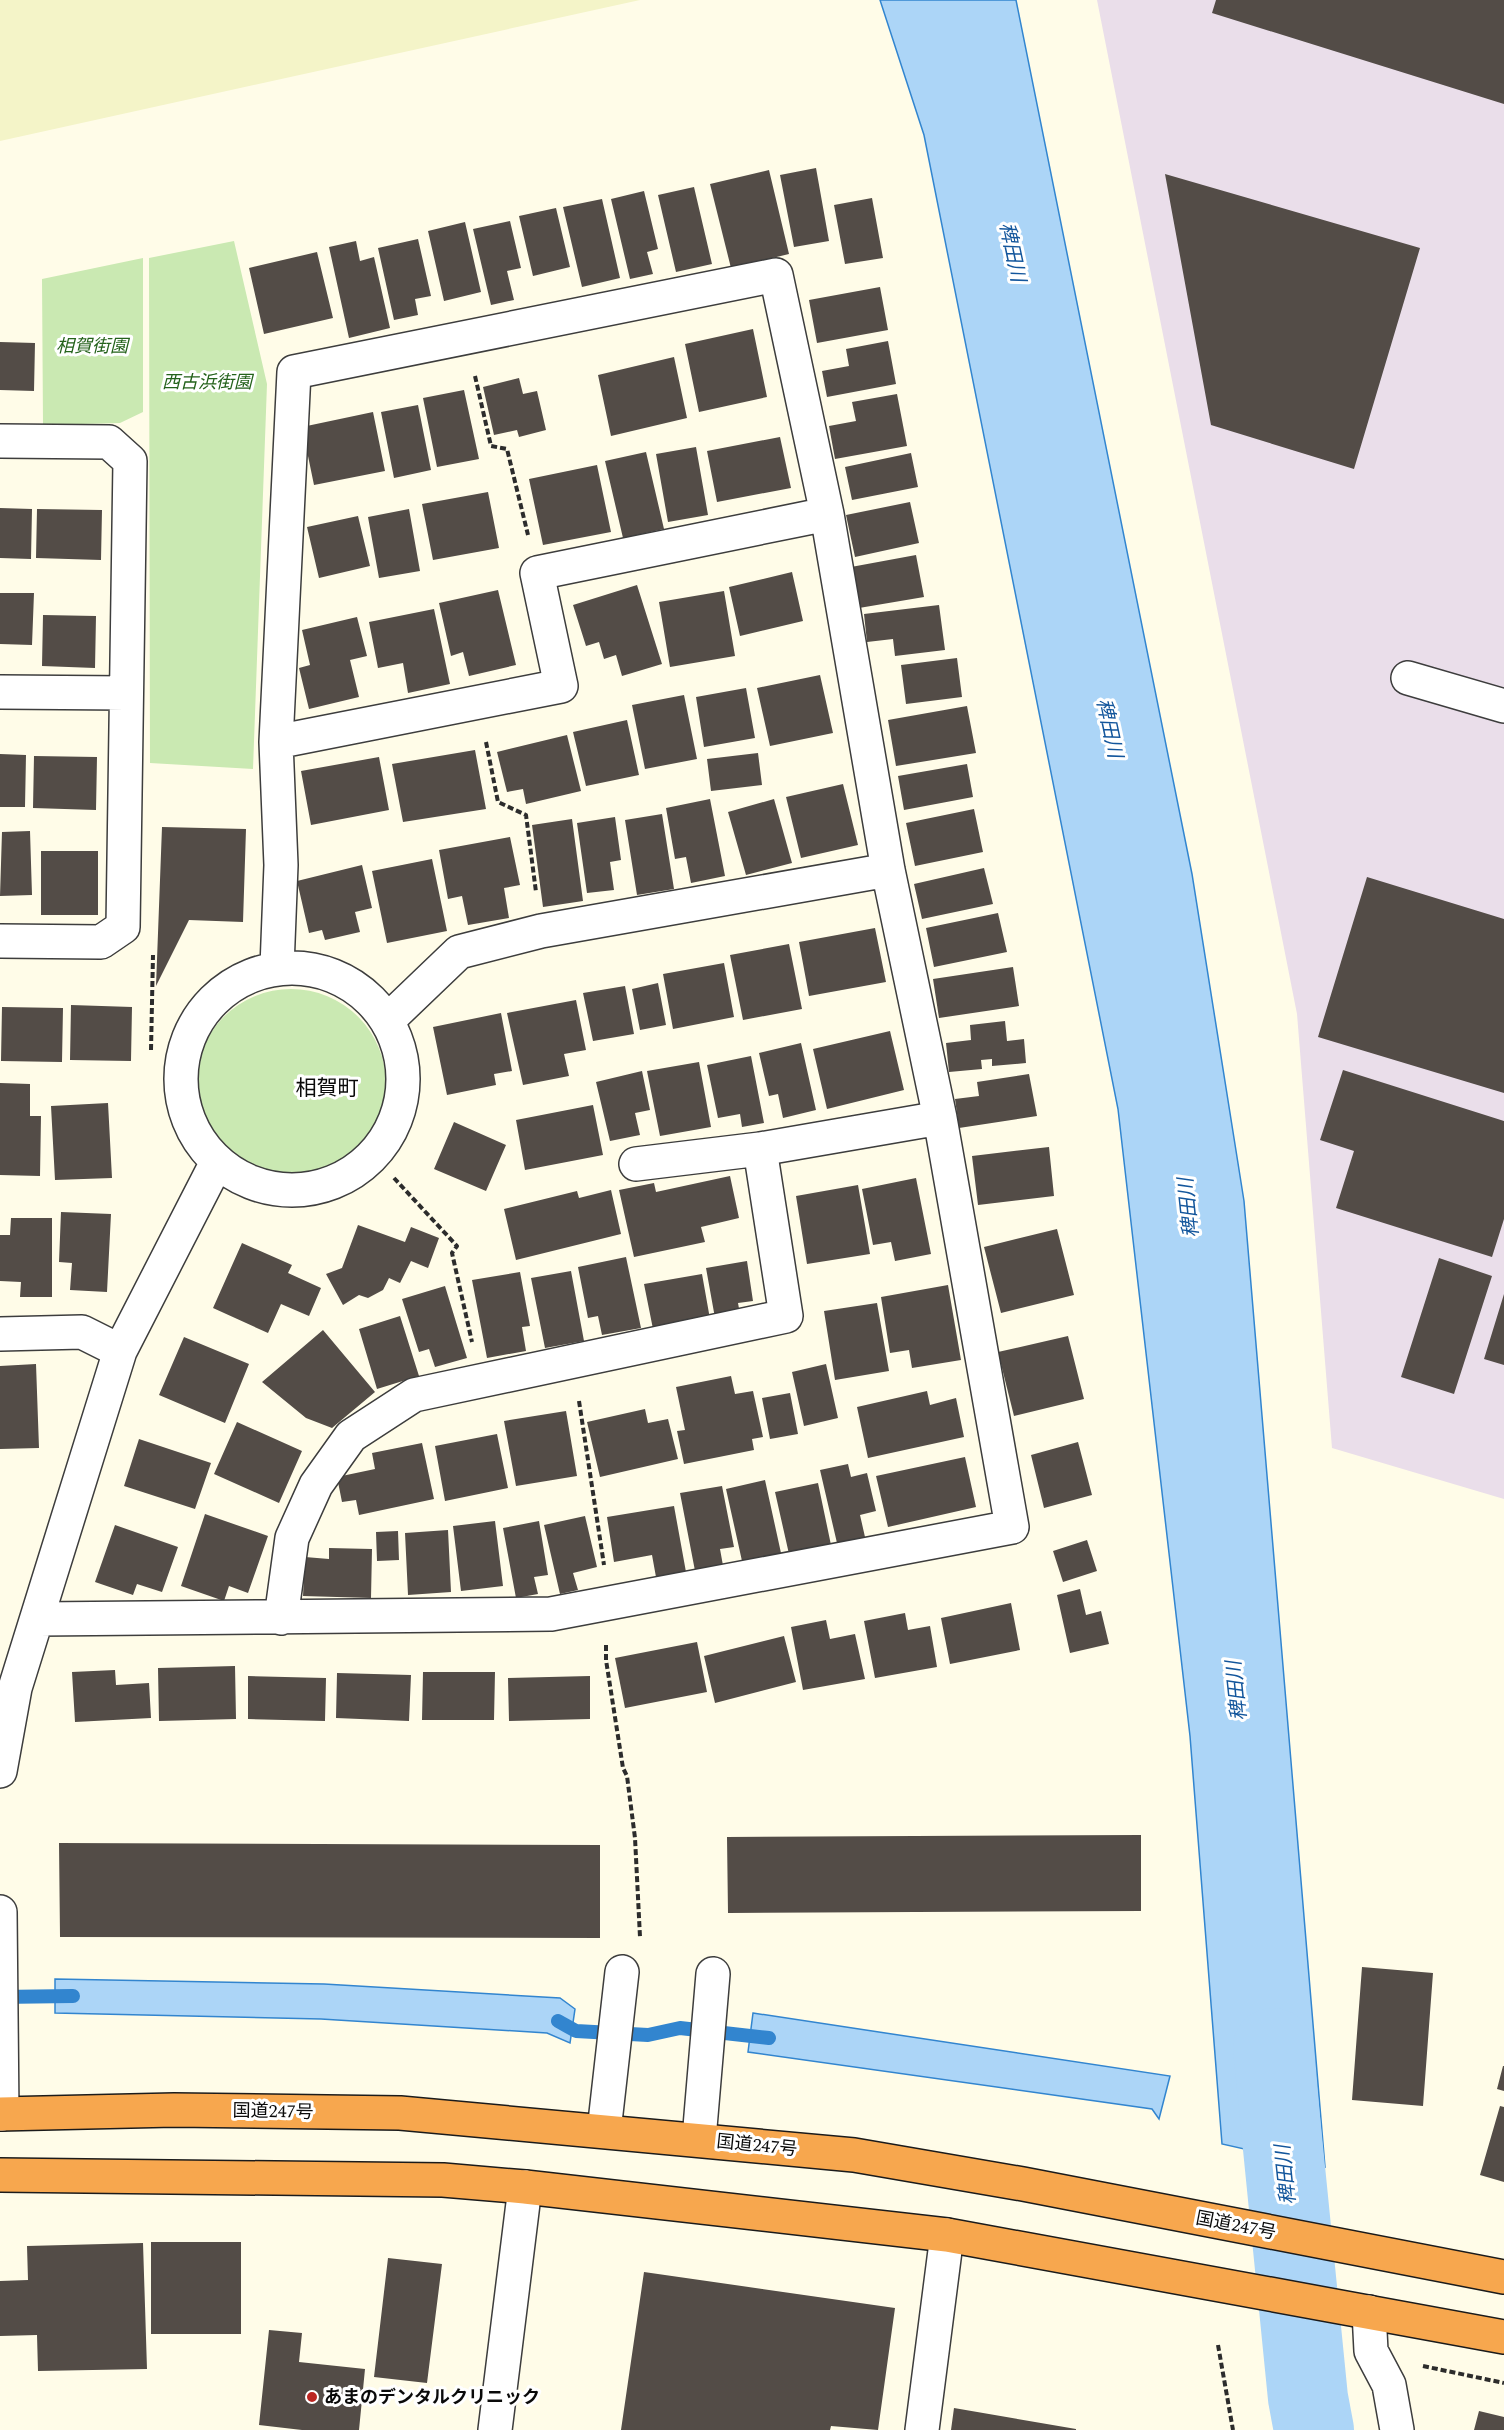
<svg xmlns="http://www.w3.org/2000/svg" width="1504" height="2430" font-family="Spectral,'Noto Sans JP',serif">
  <rect width="100%" height="100%" fill="#fffce8"/>
  <path fill="#eadeea" d="M1097,0h407v1499l-172,-51 -35,-434z"/>
  <path fill="#f4f4c8" d="M0,0h640l-640,141z"/>
  <path fill="#cae9b2" d="M234,241l33,143 -14,385 -103,-6 -1,-505z
    M143,258v154l-23,11 -77,2 -1,-146z
    M196 1084a95 95 0 1 1 190 0a95 95 0 1 1-190 0Z"/>
  <path fill="#acd5f7" stroke="#3285cf" stroke-width="1.5" d="M880,0h136l176,874 52,327 81,966 -103,-23 -32,-408 -72,-627 -194,-974z
    M55,1979l269,5 236,14 15,11 -5,34 -23,-10 -226,-14 -266,-6z
    M753,2013l417,63 -11,43 -7,-10 -404,-57z"/>
  <g fill="none" stroke-linecap="round" stroke-linejoin="round">
    <path stroke="#3285cf" stroke-width="14" d="M0,1997l73,-1
      M558,2021l18,10 72,4 32,-7 89,10"/>
    <path stroke="#acd5f7" stroke-width="80" d="M1273,2048l35,350 6,32"/>
  </g>
  <path fill="#534c47" d="M1216,0h288v104l-292,-91z
    M816,168l13,73 -35,6 -14,-72z
    M769,170l20,84 -58,14 -21,-84z
    M1165,174l255,74 -66,221 -143,-44z
    M694,187l18,77 -36,8 -18,-77z
    M644,191l14,58 -11,3 6,22 -23,5 -19,-80z
    M872,198l11,60 -38,6 -11,-59z
    M602,199l18,79 -38,9 -19,-80z
    M556,208l14,59 -37,9 -14,-60z
    M510,221l11,47 -14,3 7,29 -23,5 -18,-76z
    M465,222l16,70 -37,9 -16,-70z
    M418,239l13,57 -16,3 3,16 -24,5 -16,-72z
    M356,241l4,20 14,-4 16,71 -41,10 -20,-91z
    M317,252l16,66 -69,16 -15,-66z
    M880,287l8,43 -71,13 -8,-43z
    M753,329l14,68 -68,15 -14,-68z
    M888,341l8,43 -69,13 -5,-26 27,-5 -3,-17z
    M0,342l35,1 -1,48 -34,-1z
    M674,357l13,61 -76,18 -13,-61z
    M519,378l4,16 14,-3 9,39 -27,7 -2,-7 -23,5 -11,-48z
    M464,390l15,69 -42,8 -14,-69z
    M897,394l10,52 -72,13 -6,-33 27,-5 -4,-19z
    M418,405l13,65 -37,8 -13,-66z
    M373,412l12,59 -71,14 -12,-58z
    M780,437l11,51 -74,14 -10,-51z
    M696,447l12,68 -40,7 -12,-68z
    M646,452l18,77 -41,9 -18,-77z
    M911,453l7,34 -66,13 -7,-33z
    M597,465l14,67 -68,13 -14,-66z
    M488,492l11,56 -66,12 -11,-56z
    M910,502l9,41 -64,14 -9,-42z
    M0,508l32,1 -1,50 -31,-1z
    M37,509l65,1 -1,50 -65,-2z
    M409,509l11,62 -41,7 -11,-61z
    M358,516l12,50 -51,12 -12,-51z
    M916,555l8,42 -65,11 -8,-41z
    M792,572l11,49 -63,15 -11,-49z
    M637,585l25,79 -40,12 -6,-21 -12,4 -5,-17 -13,4 -13,-41z
    M498,590l18,75 -47,11 -6,-24 -12,4 -12,-53z
    M724,591l11,65 -65,11 -11,-65z
    M0,593h34l-2,52 -32,-1z
    M939,605l6,45 -50,6 -2,-17 -26,3 -3,-28z
    M434,609l16,75 -42,9 -5,-30 -25,5 -9,-46z
    M43,615l53,1 -1,52 -53,-2z
    M357,617l10,39 -17,4 9,37 -50,12 -10,-41 11,-3 -8,-35z
    M957,658l5,39 -56,7 -5,-39z
    M820,675l13,58 -63,13 -13,-58z
    M746,688l9,50 -51,9 -8,-50z
    M684,695l13,64 -52,10 -13,-64z
    M967,706l9,47 -80,13 -8,-46z
    M627,720l12,55 -53,11 -13,-54z
    M567,735l14,56 -55,13 -3,-15 -16,3 -10,-40z
    M475,750l11,59 -83,13 -11,-58z
    M758,753l4,32 -51,6 -4,-32z
    M0,754l26,1 -1,52h-25z
    M34,756l63,1 -1,53 -63,-2z
    M379,757l10,53 -78,15 -10,-54z
    M967,764l6,33 -69,13 -6,-34z
    M843,784l15,61 -57,13 -15,-61z
    M710,799l15,77 -34,7 -5,-26 -11,2 -9,-51z
    M774,799l18,64 -46,12 -18,-63z
    M974,809l9,43 -68,14 -9,-43z
    M662,814l12,75 -37,6 -12,-75z
    M615,817l6,43 -11,2 4,28 -27,3 -10,-70z
    M572,819l11,82 -40,6 -11,-82z
    M162,827l84,2 -3,93 -54,-2 -33,66z
    M30,831l2,64 -32,1 2,-64z
    M510,837l10,48 -16,3 5,30 -41,7 -6,-29 -14,3 -9,-49z
    M41,851h57v64h-57z
    M432,859l15,72 -60,12 -15,-72z
    M362,865l10,43 -17,4 5,20 -35,8 -3,-10 -13,3 -12,-52z
    M984,868l9,36 -71,15 -8,-35z
    M1367,877l137,42v174l-186,-56z
    M998,913l9,39 -73,15 -8,-39z
    M875,928l11,54 -77,14 -10,-54z
    M789,944l13,65 -59,11 -13,-65z
    M724,963l10,54 -61,12 -10,-55z
    M1013,967l6,39 -80,12 -6,-39z
    M658,983l8,42 -26,5 -8,-41z
    M625,986l9,48 -41,7 -10,-48z
    M576,1000l10,50 -22,4 5,22 -46,9 -16,-72z
    M71,1005l61,2 -1,54 -61,-1z
    M2,1007l61,1 -1,54 -61,-1z
    M501,1013l11,58 -18,3 2,11 -49,10 -14,-68z
    M1005,1021l2,20 17,-2 2,24 -34,3v-7l-11,1 1,9 -33,3 -3,-29 25,-3 -1,-15z
    M890,1031l14,59 -77,19 -14,-60z
    M801,1043l15,67 -33,8 -5,-24 -9,2 -10,-43z
    M751,1056l13,67 -22,4 -2,-13 -22,4 -11,-53z
    M699,1062l12,65 -51,9 -13,-65z
    M1343,1070l161,51v98l-12,38 -156,-49 18,-57 -34,-11z
    M642,1071l8,39 -15,3 5,22 -30,6 -14,-59z
    M1029,1074l8,42 -78,12 -4,-29 24,-3 -2,-14z
    M0,1083l30,1v32h11l-1,60 -40,-1z
    M108,1103l4,75 -57,2 -4,-74z
    M593,1105l10,50 -78,15 -9,-50z
    M454,1122l52,23 -20,46 -52,-22z
    M1049,1147l5,49 -76,9 -6,-49z
    M730,1176l9,42 -38,9 4,15 -71,15 -15,-67 35,-7 2,9z
    M916,1178l15,76 -36,7 -4,-19 -18,3 -11,-56z
    M858,1185l12,69 -63,10 -11,-68z
    M611,1190l10,44 -105,26 -12,-51 73,-18 2,7z
    M61,1212l50,2 -4,78 -37,-2 2,-27 -13,-1z
    M11,1218h41v79h-32l1,-15 -21,-1v-46h10z
    M358,1225l47,17 6,-15 28,11 -11,30 -17,-7 -11,22 -11,-5 -6,12 -15,8 -9,-3 -16,10 -17,-31 16,-6z
    M1057,1229l17,66 -73,18 -17,-66z
    M242,1243l50,22 -4,8 33,15 -12,28 -28,-12 -13,29 -55,-25z
    M626,1257l15,71 -39,7 -4,-19 -10,2 -10,-51z
    M1439,1258l53,18 -38,118 -53,-17z
    M747,1261l6,40 -15,2 2,11 -25,4 -9,-50z
    M571,1271l13,70 -39,7 -14,-70z
    M520,1272l10,54 -8,1 4,24 -39,7 -15,-78z
    M702,1274l8,45 -57,10 -9,-45z
    M948,1285l13,75 -49,8 -3,-18 -19,3 -9,-56z
    M445,1286l22,72 -32,9 -6,-18 -10,3 -17,-53z
    M1504,1294v71l-20,-6z
    M877,1303l12,68 -54,9 -11,-69z
    M400,1316l19,60 -42,13 -18,-60z
    M323,1330l52,62 -43,36 -26,-10 -44,-36z
    M1068,1336l16,63 -70,17 -16,-64z
    M184,1337l65,27 -24,59 -66,-28z
    M36,1364l3,84 -39,1v-83z
    M826,1364l12,54 -34,8 -12,-54z
    M731,1376l4,18 18,-3 10,46 -11,2 2,11 -70,14 -7,-33 8,-1 -9,-43z
    M927,1391l3,14 26,-7 8,39 -96,21 -11,-51z
    M790,1393l8,41 -28,5 -8,-41z
    M645,1409l3,14 20,-4 10,40 -78,18 -13,-55z
    M566,1411l11,65 -61,10 -12,-65z
    M237,1422l65,29 -23,52 -65,-29z
    M497,1434l11,54 -63,13 -10,-55z
    M139,1439l72,24 -16,46 -71,-23z
    M1078,1442l14,53 -48,13 -13,-53z
    M422,1443l12,56 -75,16 -3,-15 -14,2 -5,-25 38,-8 -3,-16z
    M965,1457l11,50 -88,20 -12,-51z
    M848,1464l3,13 16,-4 9,38 -16,4 5,22 -28,6 -17,-73z
    M765,1480l16,73 -39,8 -16,-72z
    M818,1483l13,62 -42,9 -14,-62z
    M722,1486l12,61 -14,2 4,22 -28,5 -16,-83z
    M674,1506l12,66 -30,5 -4,-22 -38,7 -7,-45z
    M205,1514l63,22 -20,57 -19,-7 -5,15 -43,-15z
    M585,1516l12,51 -24,6 5,17 -18,4 -16,-69z
    M495,1521l8,65 -42,5 -8,-65z
    M539,1521l9,54 -14,2 4,17 -22,4 -13,-70z
    M115,1525l63,22 -16,45 -25,-8 -4,11 -38,-13z
    M448,1530l3,62 -43,3 -3,-62z
    M398,1531l1,29 -22,1 -1,-29z
    M1087,1540l10,31 -34,11 -10,-31z
    M329,1548l43,1 -1,49 -68,-2 2,-39 24,2z
    M1080,1589l6,26 15,-4 8,33 -39,9 -13,-58z
    M1011,1603l9,47 -70,14 -9,-46z
    M905,1613l3,17 22,-4 7,41 -62,11 -11,-57z
    M826,1620l4,19 25,-5 10,45 -62,11 -12,-63z
    M784,1636l12,46 -81,21 -11,-47z
    M697,1642l10,50 -82,16 -10,-50z
    M235,1666l1,53 -77,2 -1,-53z
    M115,1670l1,15 33,-2 2,35 -76,4 -3,-50z
    M423,1672h72l-1,48h-72z
    M337,1673l74,2 -2,46 -73,-3z
    M248,1676l78,2 -1,43 -77,-2z
    M590,1676v43l-81,2 -1,-43z
    M1141,1835v76l-413,2 -1,-76z
    M59,1843l541,2v93l-540,-1z
    M1362,1967l71,6 -10,133 -71,-6z
    M1503,2066h1v25l-7,-2z
    M1500,2106l4,1v75l-24,-7z
    M151,2242h90v92h-90z
    M143,2243l4,126 -109,2 -1,-36 -37,1v-55l28,-1 -1,-34z
    M388,2258l54,6 -15,119 -53,-6z
    M644,2272l251,36 -17,122 -47,-4 -1,4h-209z
    M269,2330l33,3 -3,29 66,7 -6,61h-57l-43,-5z
    M954,2408l122,21v1h-125z
    M1479,2411l25,6v13h-30z"/>
  <g fill="none" stroke-linecap="round" stroke-linejoin="round">
    <g stroke="#3d3d3d" stroke-width="36">
      <path id="minor" d="M0,441l109,1 21,19 -7,466 -22,15 -101,-1
        M1408,678l96,28
        M0,692l126,1
        M276,742l285,-56 -24,-113 290,-59
        M181 1079a111 111 0 1 1 222 0a111 111 0 1 1-222 0Z
        M387,1021l72,-69 82,-21 347,-61
        M636,1164l124,-15
        M0,1334l82,-2 38,19
        M281,1618l11,-80 24,-53 35,-49 63,-41 372,-79 -26,-167 180,-31
        M39,1619l512,-5 461,-87 -72,-409 -52,-248 -61,-356 -51,-239 -482,97 -18,370 5,123 -4,102
        M0,1771l15,-83 105,-337 97,-189
        M0,1912l2,202
        M604,2131l18,-159
        M699,2139l14,-165
        M1369,2312l2,39 18,34 8,45
        M495,2430l30,-243
        M922,2430l25,-195"/>
    </g>
    <g stroke="#1b1b1b" stroke-width="36">
      <path id="highway" d="M0,2114l174,-4 226,3 454,42 169,29 481,93
        M0,2175l443,5 82,7 422,48 557,102"/>
    </g>
    <path stroke="#2c2c2c" stroke-width="4" stroke-dasharray="6 3" stroke-linecap="butt" d="M475,376l16,70 16,3 21,86
      M486,742l12,60 28,13 10,77
      M151,1050l2,-95
      M394,1178l63,68 -5,7 20,89
      M579,1401l25,164
      M606,1645v15l17,108 4,8 8,62 5,99
      M1218,2345l15,85
      M1423,2366l81,17"/>
    <use href="#minor" stroke="#fff" stroke-width="33"/>
    <use href="#highway" stroke="#f7a74e" stroke-width="33"/>
  </g>
  <circle fill="#bb2521" stroke="#fff" stroke-width="2" cx="312" cy="2397" r="6"/>
  <g text-anchor="middle" stroke-width="6" stroke-linejoin="round" paint-order="stroke">
    <g font-size="18" font-style="italic" fill="#24621b" stroke="#fff">
      <text x="92" y="352">相賀街園</text>
      <text x="207" y="388">西古浜街園</text>
    </g>
    <g font-size="18" fill="#0a0a0a" stroke="#fff">
      <text transform="translate(273 2111) rotate(1)" y="6">国道247号</text>
      <text transform="translate(757 2145) rotate(6)" y="6">国道247号</text>
      <text transform="translate(1236 2225) rotate(11)" y="6">国道247号</text>
    </g>
    <g font-size="18" font-weight="bold" fill="#0a0a0a" stroke="#fff" text-anchor="start">
      <text x="324" y="2403">あまのデンタルクリニック</text>
    </g>
    <g font-size="20" font-style="italic" fill="#13569c" stroke="#fff">
      <text transform="translate(1013 252) rotate(78)" y="7">稗田川</text>
      <text transform="translate(1110 728) rotate(78)" y="7">稗田川</text>
      <text transform="translate(1188 1208) rotate(-96)" y="7">稗田川</text>
      <text transform="translate(1236 1691) rotate(-96)" y="7">稗田川</text>
      <text transform="translate(1285 2175) rotate(-96)" y="7">稗田川</text>
    </g>
    <g font-size="21" fill="#0a0a0a" stroke="#fff">
      <text x="327" y="1095">相賀町</text>
    </g>
  </g>
</svg>
